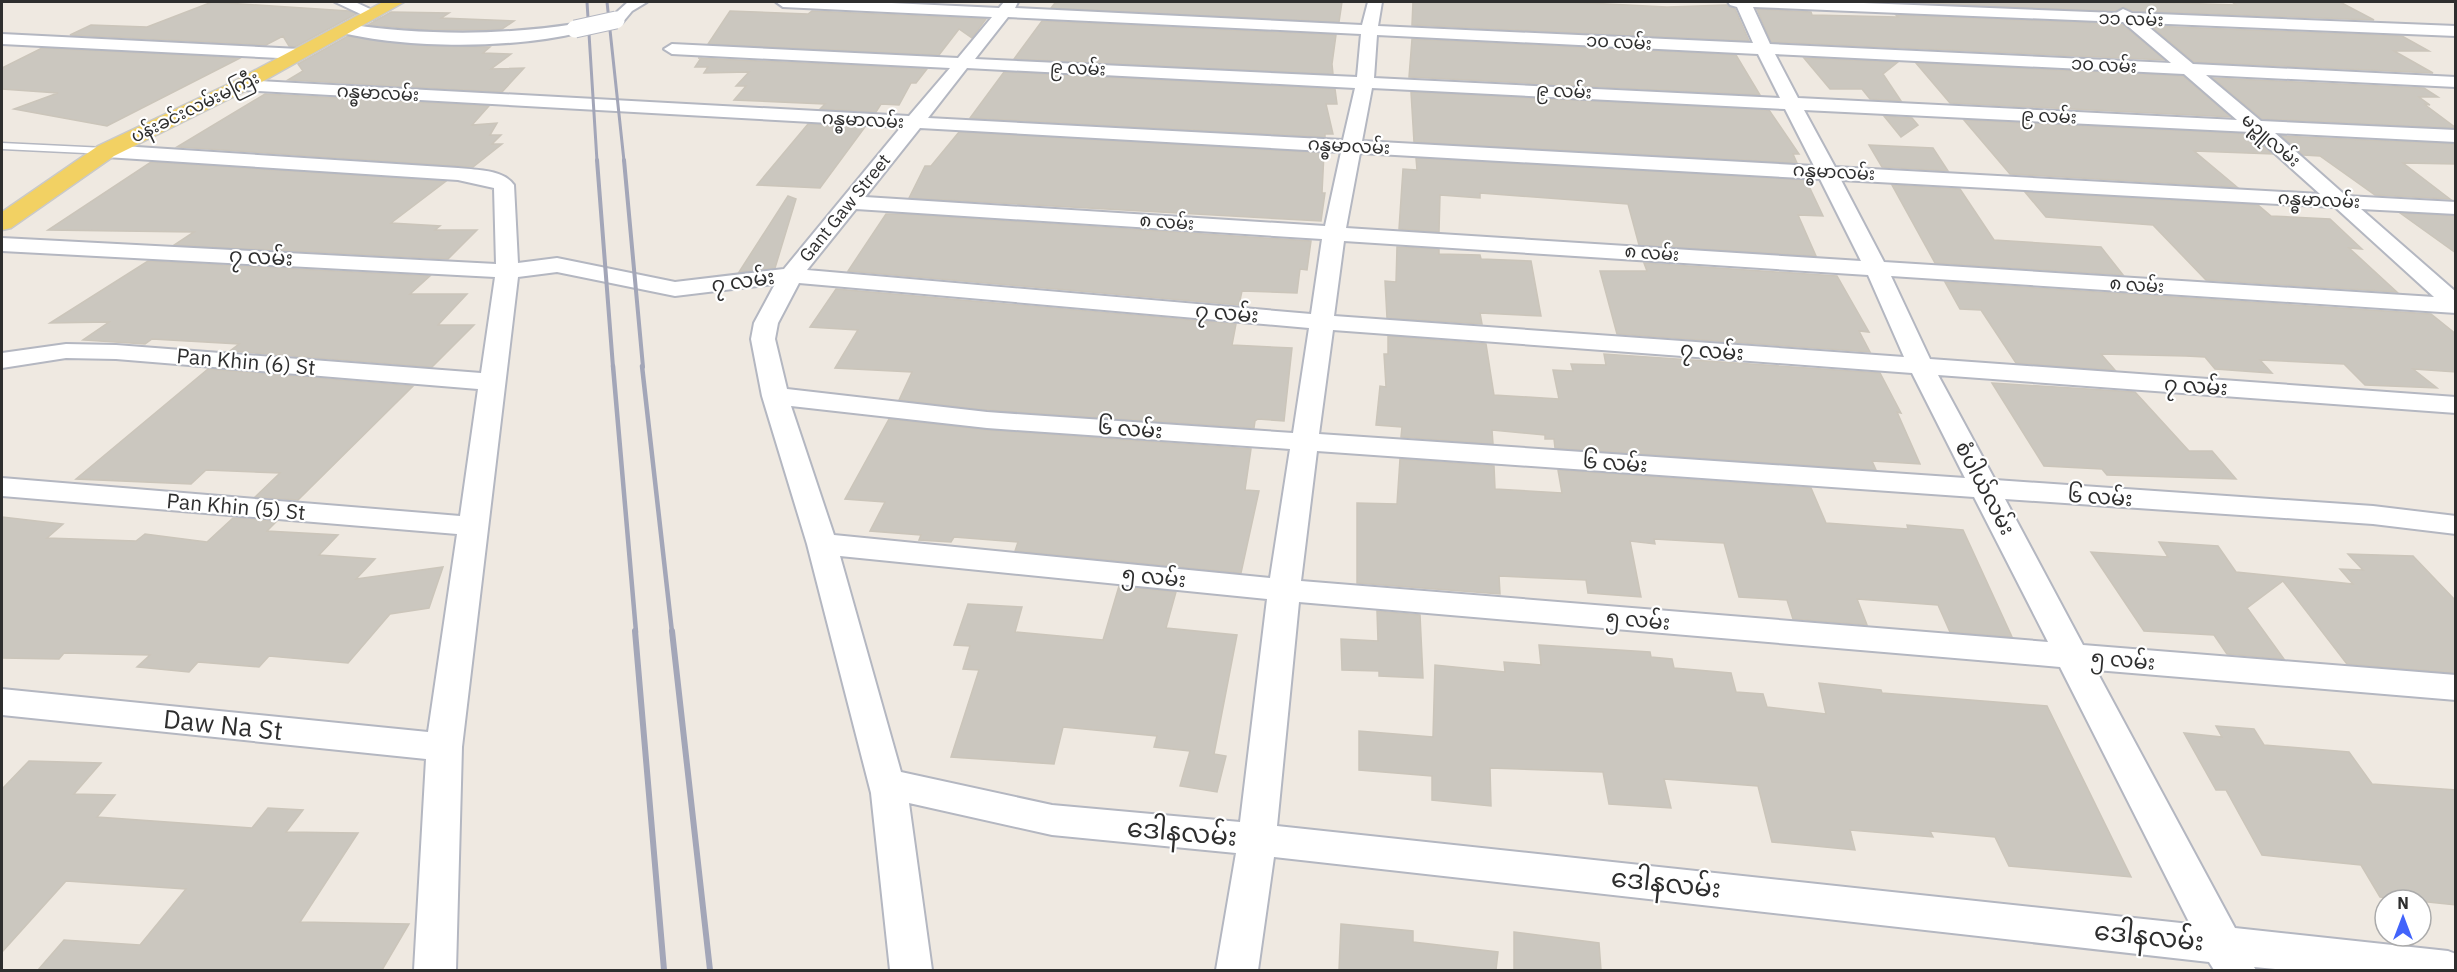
<svg xmlns="http://www.w3.org/2000/svg" width="2457" height="972" font-family="'IBM Plex Sans','Noto Sans Myanmar',sans-serif">
  <rect width="100%" height="100%" fill="#efe9e1"/>
  <path fill="#cbc7bf" stroke="#cbc5ba" stroke-width="1.5" d="M212,2l137,9 7,3 -61,33 -6,-1 -6,-10 -17,9 -196,-10 21,-10 56,2z
    M1062,2h280l-3,20 -288,-14 4,-5z
    M1413,2h155l99,5 60,-2 8,4 14,32 -337,-16z
    M1884,2h262l90,3 -4,-3h108l34,18 -241,-9 -9,-4 -9,4z
    M1757,9l54,3 1,3 86,2 -2,-2 226,9 43,36 -394,-18z
    M730,11l78,3 4,-3 174,8 -14,19 -13,-9 -20,26 -231,-11z
    M391,12l58,1 -8,5 73,3 -12,8 -13,1h-58l-63,-5z
    M1042,21l294,14 -4,29 1,10 -319,-15z
    M2151,26l251,10 27,15h-35l39,22 -239,-11z
    M348,36l79,10 63,1 -7,6 28,1 -20,15 33,-1 -22,24 -214,-12 15,-9 -5,-7z
    M1412,39l324,16 24,40 -351,-18z
    M42,48l198,10 -133,68 -93,-17 44,-16 -56,-4v-21z
    M698,58l229,11 -11,14h-5l-12,22 -18,-1 -5,8 -56,-3 5,-5 -91,-4 12,-14h-10l13,-14 -45,1 4,-6h-13l6,-9z
    M1804,58l94,4 -15,12 18,27 -31,-2 -8,-10h-32z
    M1916,63l267,13 48,41 -281,-14z
    M1004,72l331,17 2,15h-11l7,30h-8v3l-355,-19z
    M2213,78l211,10 14,9h-19l11,8 -6,-1 32,24 -194,-9z
    M1411,92l358,18 30,44h-6l4,9 -383,-21z
    M265,94l224,12 -17,19 25,-2 -7,12h11l-9,9h10l-29,23 -296,-20z
    M1884,116l28,2 6,7 -17,12z
    M1964,120l286,14 22,20 -78,-3 43,36 -227,-13z
    M808,124l57,3 -45,61 -63,-3z
    M959,132l365,21 -2,40h3l-4,28 -412,-23 16,-32h6z
    M2281,136l175,8v20l-53,-1 47,36 -75,-4 -55,-39 -17,-1z
    M1869,145l64,3 15,23 -66,-4z
    M1416,158l390,22 17,36 -25,-1 18,41 -177,-11 -11,-41 -148,-11v5l-40,-3 -1,37 -40,-3 4,-60 14,1z
    M151,162l295,19 -55,42 49,3 -5,4h42l-29,29 -274,-14 20,-13 -146,-2z
    M1892,185l68,4 34,51 107,7 22,28 -188,-12z
    M2025,192l233,13 13,11 59,3 32,30 -13,-1 48,44 -191,-12 -53,-55 -107,-8z
    M788,196l8,3 -21,69 -36,4z
    M2400,213l56,3v37z
    M886,214h16l409,27 -4,29 -7,-1 -3,24 -55,-2 -3,14 -391,-34z
    M1397,247l42,2v5l41,1 1,4 50,2 10,55 -61,-3 2,11 -95,-6 -2,-37 11,1z
    M148,261l282,15 -20,18h57l-29,31h36l-42,42 -202,-16 9,-7 -87,-5 -7,5 -62,-4 26,-18 -59,1z
    M1644,263l193,13 32,56 -10,-1 11,21 -253,-18 -17,-63h47z
    M1945,282l486,32 25,20v38l-43,-3 24,19 -72,-3 -21,-21 -84,-4 12,13 -57,-4 -10,-12 -19,-1 -85,-2 14,16 -99,-7 -35,-53 -21,-1z
    M836,289l400,35 -4,21 60,3 -8,73 -26,-2 -3,2 -1,7 -267,-18 -88,-10 13,-28 -77,-4 23,-38 -48,-3z
    M1388,336l98,8 8,51 65,4 -6,-29 20,1 -2,-7 35,1 -2,-11 276,19 21,40 -4,-1 23,52 -48,-3 4,9 -321,-22 -1,-9h-9v-4l-53,-5 1,14 -92,-7 1,-10 -26,-2 4,-39 6,1 -2,-33h4z
    M208,369l205,17 -115,114 -43,-3 25,-24 -74,-3 -15,14 -115,-5z
    M1992,383l143,9 54,59h23l24,28 -129,-4 -5,-6 -58,-3z
    M889,419l98,11 264,19 -6,41 14,1 -18,82 -226,-22 3,-9 -64,-5 -3,5 -32,-2 2,-5 -51,-4 15,-29 -40,-3z
    M1400,459l94,7 1,23 67,4 -4,-23 253,18 15,35 82,6 -1,-4 56,5 49,107 -62,-5 -12,-27 -81,-6 10,26 -74,-6 -6,-19 -48,-3 -15,-54 -70,-4 1,5 -25,-3 11,56 -53,-4 -2,-13 -87,-4 1,18 -143,-11v-80l40,1z
    M2,517l61,7 -16,14 89,3 9,-7 62,8 26,-24 44,3 -10,10 71,4 -19,20 56,4 -19,20 87,-12 -14,41 -39,6 -42,49 -79,-7 -10,11 -61,-5 -9,10 -52,-5 13,-12 -86,-2 -5,6 -57,-1z
    M2159,542l59,4 18,26 117,12 -13,-15 23,1 -15,-16 65,2 43,45v72l-109,-9 -64,-83 -36,27 37,51 -57,-5 -13,-19 -70,-4 -53,-79 77,5z
    M1119,586l57,6 -10,36 71,7 -23,119 12,2 -9,36 -37,-6 10,-35 -36,-4 3,-11 -94,-9 -9,37 -103,-7 28,-87 -16,-1 7,-23 -16,-1 14,-41 54,3 -7,25 88,8z
    M1377,611l43,4 3,63 -44,-2v-5l-37,-1 -1,-31 37,2z
    M1539,645l111,7 1,5 21,2 2,9 57,5 5,19 27,2 4,13 59,7 -7,-31 62,7 1,3 165,13 84,171 -122,-11 -14,-29 -65,-6 3,6 -83,-7 5,20 -83,-8 -14,-56 -94,-7 7,29 -62,-4 -6,-32 -113,-4 1,38 -59,-6v-24l-73,-6v-39l74,6 2,-72 70,7 -1,-10 37,3z
    M2216,726l38,3 10,16 85,7 23,32 84,6v115l-76,-8 -19,-32 -99,-10 -36,-65h-10l-32,-57 38,4z
    M29,761l72,2 -27,31 41,1 -18,22 155,11 16,-20 35,2 -17,22 72,1 -58,89 109,2 -27,46h-344l26,-30 76,5 46,-56 -120,-8 -64,71v-163z
    M1341,924l72,7v11l85,10 -2,18h-157z
    M1514,932l85,11 2,27h-87z"/>
  <g fill="none" stroke-linecap="round" stroke-linejoin="round">
    <g stroke="#b4b7c1" stroke-width="3">
      <path id="lane" d="M2,143l104,5 5,3 -5,3 -104,-5z"/>
    </g>
    <g stroke="#b4b7c1" stroke-width="4">
      <path id="street" d="M335,2h20l26,12 -8,5 -6,-2z
        M628,2h19l-15,9 -10,12h-12l-2,-3z
        M776,2h94l129,6 5,-6h14l-3,6 347,17 6,-23h14l-4,24 375,17 -16,-36 -7,-2 -2,-3h110l278,11 7,-4 9,4 324,13v10l-312,-13 49,41 263,13v10l-250,-12 55,46 195,9v12l-181,-9 71,63 110,6v12l-95,-5 95,83v21l-565,-37 39,83 526,38v16l-518,-38 57,105 378,26 83,10v18l-83,-10 -368,-25 78,146 373,30v25l-360,-30 139,258 213,23 8,3v16h-170l-32,-3 2,3h-42l-5,-8 -935,-105 -16,113h-42l20,-117 -184,-18 -143,-32 23,167h-42l-19,-177 -64,-249 -45,-148 -11,-57 3,-16 21,-39 -100,12 -118,-24 -39,5 -56,470 -6,223h-42l12,-211 -424,-44v-26l426,43 29,-198 -455,-38v-18l458,38 18,-127 -362,-30 -50,-1 -64,10v-15l64,-9 50,1 365,28 14,-96 -493,-26v-13l494,26 -2,-76 -36,-8 -352,-23 -10,-6 3,-4 7,-2 352,23c17,2 45,1 56,17l4,78 39,-5 118,24 109,-13 117,-142 -659,-37 -9,-5 9,-5 667,36 41,-48 -278,-14 -8,-5 8,-5 286,14 34,-41 -209,-10zM1753,7l370,15 48,41 -401,-19zM1008,17l353,17 -4,43 -382,-18zM1377,35l381,19 22,44 -406,-20zM1775,54l409,20 53,46 -439,-22zM967,68l388,20 -12,52 -415,-22zM1372,88l413,21 29,57 -452,-25zM1804,110l447,22 69,62 -485,-27zM920,128l421,24 -16,74 -460,-29zM1360,153l460,26 41,82 -515,-33zM1841,180l494,27 99,90 -550,-35zM856,209l466,30 -11,75 -504,-44zM1344,241l524,34 36,82 -570,-41zM799,283l510,45 -16,105 -306,-21 -200,-23 -12,-50 3,-16zM1333,330l579,43 53,105 -646,-44zM791,406l196,22 303,21 -20,129 -436,-43zM1317,451l657,46 74,145 -747,-61zM840,556l427,43 -27,223 -188,-17 -151,-33zM1299,602l761,65 130,257 -913,-98z
        M345,24c77,11 153,12 230,0l8,5 -2,3c-66,17 -176,17 -242,0l-2,-3z
        M2,34l297,15 8,5 -8,5 -297,-15z"/>
    </g>
    <g stroke="#c9c9c9" stroke-width="3">
      <path id="primary" d="M383,2h21l-155,87 -135,67 -103,72 -9,2v-18l96,-66 137,-65z"/>
    </g>
    <use href="#lane" fill="#fff" fill-rule="evenodd"/>
    <use href="#street" fill="#fff" fill-rule="evenodd"/>
    <use href="#primary" fill="#f2d163" fill-rule="evenodd"/>
    <path stroke="#a3a6b8" stroke-width="3" d="M587,2l10,159
      M607,2l17,159"/>
    <path stroke="#a3a6b8" stroke-width="4" d="M597,160l16,207
      M624,160l19,207"/>
    <path stroke="#a3a6b8" stroke-width="4.5" d="M613,366l23,266
      M642,366l30,266"/>
    <path stroke="#a3a6b8" stroke-width="6" d="M635,631l29,339
      M672,631l38,339"/>
    <g stroke="#b4b7c1" stroke-width="19" stroke-linecap="butt">
      <path id="street-bridge" d="M575,29l41,-9"/>
    </g>
    <use href="#street-bridge" stroke="#fff" stroke-width="17"/>
  </g>
  <g text-anchor="middle" stroke-width="4.5" stroke-linejoin="round" paint-order="stroke">
    <g font-size="18" fill="#2e2e2e" stroke="#fff">
      <text transform="translate(2131 19) rotate(2)" y="6">၁၁ လမ်း</text>
      <text transform="translate(1619 42) rotate(3)" y="6">၁၀ လမ်း</text>
      <text transform="translate(2104 65) rotate(3)" y="6">၁၀ လမ်း</text>
      <text transform="translate(1078 68) rotate(3)" y="6">၉ လမ်း</text>
      <text transform="translate(1564 91) rotate(3)" y="6">၉ လမ်း</text>
      <text transform="translate(378 93) rotate(3)" y="6">ဂန္ဓမာလမ်း</text>
      <text transform="translate(195 107) rotate(-26)" y="6">ပန်းခင်းလမ်းမကြီး</text>
      <text transform="translate(2049 116) rotate(3)" y="6">၉ လမ်း</text>
      <text transform="translate(863 120) rotate(3)" y="6">ဂန္ဓမာလမ်း</text>
      <text transform="translate(2271 140) rotate(41)" y="6">မဉ္ဇူလမ်း</text>
      <text transform="translate(1349 146) rotate(3)" y="6">ဂန္ဓမာလမ်း</text>
      <text transform="translate(1834 172) rotate(3)" y="6">ဂန္ဓမာလမ်း</text>
      <text transform="translate(2319 200) rotate(3)" y="6">ဂန္ဓမာလမ်း</text>
      <text transform="translate(845 208) rotate(-51)" y="6">Gant Gaw Street</text>
      <text transform="translate(1167 222) rotate(4)" y="6">၈ လမ်း</text>
      <text transform="translate(1652 253) rotate(4)" y="6">၈ လမ်း</text>
      <text transform="translate(2137 285) rotate(4)" y="6">၈ လမ်း</text>
    </g>
    <g font-size="21" fill="#2e2e2e" stroke="#fff">
      <text transform="translate(261 257) rotate(3)" y="7">၇ လမ်း</text>
      <text transform="translate(743 281) rotate(-8)" y="7">၇ လမ်း</text>
      <text transform="translate(1227 313) rotate(5)" y="7">၇ လမ်း</text>
      <text transform="translate(1712 351) rotate(4)" y="7">၇ လမ်း</text>
      <text transform="translate(246 362) rotate(5)" y="7">Pan Khin (6) St</text>
      <text transform="translate(2196 386) rotate(4)" y="7">၇ လမ်း</text>
      <text transform="translate(1130 429) rotate(4)" y="7">၆ လမ်း</text>
      <text transform="translate(1615 463) rotate(4)" y="7">၆ လမ်း</text>
      <text transform="translate(1985 488) rotate(62)" y="7">စံပါယ်လမ်း</text>
      <text transform="translate(2100 497) rotate(4)" y="7">၆ လမ်း</text>
      <text transform="translate(236 507) rotate(5)" y="7">Pan Khin (5) St</text>
      <text transform="translate(1154 577) rotate(6)" y="7">၅ လမ်း</text>
      <text transform="translate(1638 620) rotate(5)" y="7">၅ လမ်း</text>
      <text transform="translate(2123 660) rotate(5)" y="7">၅ လမ်း</text>
    </g>
    <g font-size="26" fill="#2e2e2e" stroke="#fff">
      <text transform="translate(223 725) rotate(6)" y="9">Daw Na St</text>
      <text transform="translate(1182 832) rotate(5)" y="9">ဒေါနလမ်း</text>
      <text transform="translate(1666 883) rotate(6)" y="9">ဒေါနလမ်း</text>
      <text transform="translate(2149 936) rotate(6)" y="9">ဒေါနလမ်း</text>
    </g>
  </g>
  <rect width="2457" height="972" fill="none" stroke="#2e2e2e" stroke-width="6"/>
  <g transform="translate(2403 918)"><circle r="28" fill="#ffffff" stroke="#ababab" stroke-width="1.5"/>
  <path d="M0-4.5L10 22L0 15L-10 22Z" fill="#4264fb"/>
  <text y="-9" font-size="16" font-weight="bold" text-anchor="middle" fill="#2e2e2e">N</text>
  </g>
</svg>
